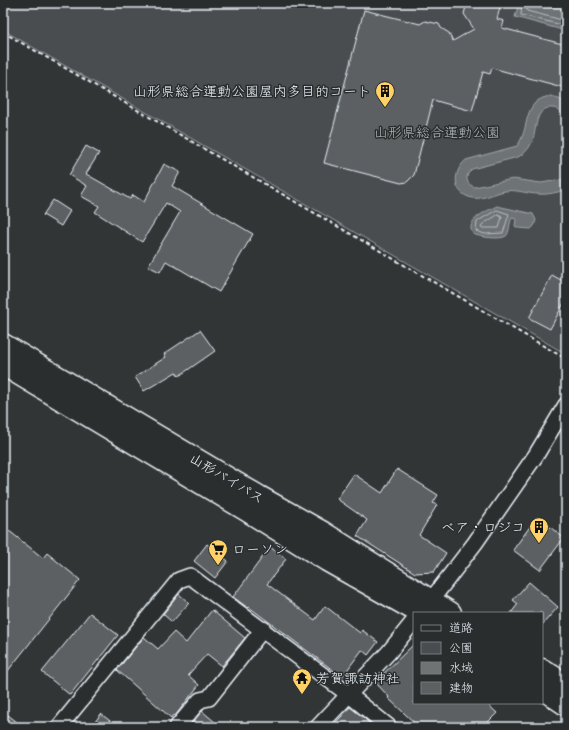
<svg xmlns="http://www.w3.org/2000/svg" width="569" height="730" font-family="Mali,'Klee One',sans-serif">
  <rect width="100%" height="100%" fill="#323536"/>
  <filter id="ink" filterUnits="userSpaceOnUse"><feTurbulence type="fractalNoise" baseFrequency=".025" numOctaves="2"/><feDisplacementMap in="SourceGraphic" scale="8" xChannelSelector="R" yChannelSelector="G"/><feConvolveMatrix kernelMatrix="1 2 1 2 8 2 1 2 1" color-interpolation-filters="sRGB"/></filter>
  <g filter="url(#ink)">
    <path fill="#494d4f" stroke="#989fa4" d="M3,3h563v351l-563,-324z"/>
    <path fill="#6e7376" stroke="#9fa5aa" d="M519,3h47v28l-51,-14z
      M551,96l15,6v19c-4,-7 -7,-14 -16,-13 -16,0 -13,26 -19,36 -3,6 -7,10 -13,13l-46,12c-8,7 -6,16 3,18l38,-8 28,4 25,-4v11c-9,2 -18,5 -27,4 -12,0 -23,-5 -34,-3 -11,2 -22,9 -33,7 -21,-5 -19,-27 -6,-38l51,-14c14,-18 4,-46 34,-50z
      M497,206l36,8 3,6 -2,6 -3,3 -13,-1 -3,-2 1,-7 -4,-1c-3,4 -2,15 -6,18 -5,4 -27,1 -33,-2 -9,-14 14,-23 24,-28z"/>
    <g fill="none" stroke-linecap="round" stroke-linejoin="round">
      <path stroke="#b7bfc4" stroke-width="1" d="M522,3l-1,12 45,11
        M527,3v8l39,10
        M497,210l12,4 -6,19 -18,1 -9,-3 1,-9z
        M498,215l4,2 -3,11h-18l1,-3z"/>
    </g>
    <path fill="#5c6063" stroke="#e8f1f8" d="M467,3h34l-4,16 7,2 -2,7 64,17v43l-74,-20 -2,6 -7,-2 -11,39 -39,-11 -19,75 -7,7 -6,1 -77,-20 40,-153 56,14 5,-3 14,3 2,4 8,5 4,8 21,-12 -10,-15z
      M86,146l13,7 -13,21 44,25 3,-4 11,7 20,-38 16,8 -8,14 81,48 -34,58 -53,-31 -6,11 -12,-6 32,-54 -14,-9 -24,39 -47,-30 4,-6 -18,-10 6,-10 -18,-11z
      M53,200l17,11 -9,15 -18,-11z
      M552,275l14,8v16l-16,30 -21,-11z
      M200,330l15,21 -36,25 -3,-4 -32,19 -9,-14 31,-20 -2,-3z
      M397,469l41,26 -5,8 4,2 -18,30 27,18 -12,19 -19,1 -58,-37 10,-16 -30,-21 17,-25 28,19z
      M537,517l27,21 -24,32 -27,-20z
      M3,526l40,32 4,-5 33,27 -77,97z
      M207,544l21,17 -13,17 -21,-17z
      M270,547l16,12 -19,25 48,36 10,-14 35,27 2,-3 16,12 -10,13 -6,-5 -20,27 -93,-70 -1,1 -15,-11z
      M529,582l29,25 -16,18v-12h-31l7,-9 -5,-4z
      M179,594l10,9 -17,19 -9,-8z
      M212,610l33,28 -23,28 -15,-12 -19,21 11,10 -24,31 -2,-1 -2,3 -54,-48 27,-33 14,12 16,-17 12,11z
      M90,613l28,22 -48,60 -28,-23z
      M414,644v59h72l11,10 -14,14h-64l-31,-29 1,-1 -14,-15z
      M350,707l13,10 10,10h-41z
      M202,711l13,11 -4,5h-22z
      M101,714l17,13h-27z
      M8,715l9,7 -4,5h-10v-6z"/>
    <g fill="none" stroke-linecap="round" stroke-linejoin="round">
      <g stroke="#e8f1f8" stroke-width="18">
        <path id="minor" d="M425,608l50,-65 61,-88 30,-50
          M59,727l120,-147 11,-4 158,118 41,33
          M177,727l23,-27 9,-2 54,-69
          M318,727l71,-75 25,-31"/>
      </g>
      <g stroke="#e8f1f8" stroke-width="25">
        <path id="highway" d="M3,345l256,152 64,36 127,80
          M3,364l244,146 80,50 94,53
          M542,670l24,15
          M542,688l24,16"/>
      </g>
      <path stroke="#e8f1f8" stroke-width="2" stroke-dasharray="4 3" stroke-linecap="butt" d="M3,32l563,327"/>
      <use href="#minor" stroke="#2a2d2e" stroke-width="15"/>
      <use href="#highway" stroke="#2a2d2e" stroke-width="22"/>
    </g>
  </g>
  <defs>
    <g id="building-pin" transform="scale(1)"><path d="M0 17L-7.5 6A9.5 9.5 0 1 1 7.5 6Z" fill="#ffd166" stroke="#2a2d2e"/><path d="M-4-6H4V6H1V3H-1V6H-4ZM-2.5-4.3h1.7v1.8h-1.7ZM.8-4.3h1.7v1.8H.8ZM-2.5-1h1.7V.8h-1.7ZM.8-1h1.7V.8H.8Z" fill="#111"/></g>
    <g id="supermarket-pin" transform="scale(1)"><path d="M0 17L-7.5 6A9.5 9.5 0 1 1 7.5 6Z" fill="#ffd166" stroke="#2a2d2e"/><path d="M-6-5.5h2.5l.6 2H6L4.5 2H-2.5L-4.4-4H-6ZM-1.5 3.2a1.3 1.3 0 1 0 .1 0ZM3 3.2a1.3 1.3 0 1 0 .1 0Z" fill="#111"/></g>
    <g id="temple-pin" transform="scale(1)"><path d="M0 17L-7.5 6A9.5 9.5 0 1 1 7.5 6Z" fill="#ffd166" stroke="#2a2d2e"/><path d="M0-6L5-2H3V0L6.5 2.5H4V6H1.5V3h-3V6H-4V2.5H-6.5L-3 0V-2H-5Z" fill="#111"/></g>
  </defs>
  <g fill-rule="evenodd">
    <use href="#building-pin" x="385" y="91"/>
    <use href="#building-pin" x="539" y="527"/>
    <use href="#supermarket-pin" x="218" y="549"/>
    <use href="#temple-pin" x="302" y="678"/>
  </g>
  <g text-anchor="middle" stroke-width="3" stroke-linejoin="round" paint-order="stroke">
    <g font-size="14" fill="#e8f1f8" stroke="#2a2d2e" text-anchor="end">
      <text x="371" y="96">山形県総合運動公園屋内多目的コート</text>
      <text x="525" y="532">ベア・ロジコ</text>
      <text x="232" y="554" text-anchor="start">ローソン</text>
      <text x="316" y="683" text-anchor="start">芳賀諏訪神社</text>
    </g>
    <g font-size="14" fill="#b0b8bd" stroke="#2a2d2e">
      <text x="437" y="137">山形県総合運動公園</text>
    </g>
    <g font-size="14" fill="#e8f1f8" stroke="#2a2d2e">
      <text transform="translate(227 478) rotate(31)" y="5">山形バイパス</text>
    </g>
  </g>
  <rect width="569" height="730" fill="none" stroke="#2a2d2e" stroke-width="16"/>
  <rect x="8" y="8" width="553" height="714" fill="none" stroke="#e8f1f8" stroke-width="1.5" filter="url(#ink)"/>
  <rect x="413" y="612" width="130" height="92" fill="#2a2d2e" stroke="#767b7f"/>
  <rect x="421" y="625" width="20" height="6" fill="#2a2d2e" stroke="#767b7f"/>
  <text x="449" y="632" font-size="12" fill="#e8f1f8">道路</text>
  <rect x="421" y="642" width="20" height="12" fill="#494d4f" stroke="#767b7f"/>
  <text x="449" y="652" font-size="12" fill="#e8f1f8">公園</text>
  <rect x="421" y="662" width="20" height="12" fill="#6e7376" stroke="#767b7f"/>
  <text x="449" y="672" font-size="12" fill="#e8f1f8">水域</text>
  <rect x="421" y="682" width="20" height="12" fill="#5c6063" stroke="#767b7f"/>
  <text x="449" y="692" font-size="12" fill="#e8f1f8">建物</text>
</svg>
